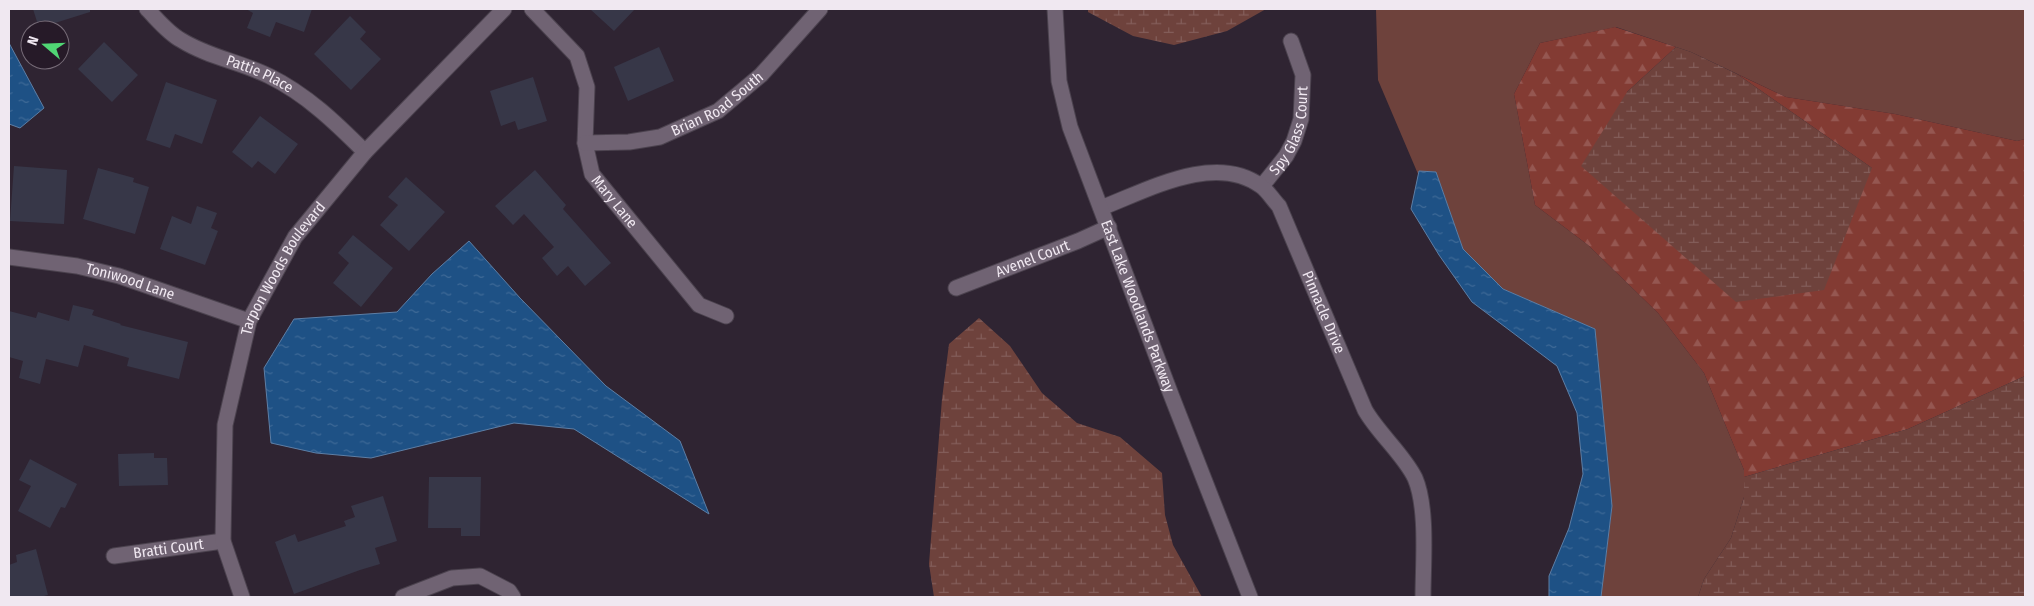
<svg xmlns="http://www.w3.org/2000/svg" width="2034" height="606" font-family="'Fira Sans Condensed',sans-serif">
  <defs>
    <pattern id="forest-firs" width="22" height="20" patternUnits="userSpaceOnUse" patternTransform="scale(1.25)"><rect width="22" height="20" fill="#833b33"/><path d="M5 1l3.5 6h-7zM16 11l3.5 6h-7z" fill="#955751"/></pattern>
    <pattern id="wetland-marsh" width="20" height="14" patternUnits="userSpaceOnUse" patternTransform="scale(1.25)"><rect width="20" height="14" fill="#6e423c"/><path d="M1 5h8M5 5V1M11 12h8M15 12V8" fill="none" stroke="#835d59"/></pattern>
    <pattern id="water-ripples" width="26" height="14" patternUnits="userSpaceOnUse" patternTransform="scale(1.25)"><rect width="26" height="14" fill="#1e5185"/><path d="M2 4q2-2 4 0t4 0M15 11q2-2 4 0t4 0" fill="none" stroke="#3f6a97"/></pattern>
  </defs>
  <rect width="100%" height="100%" fill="#2f2432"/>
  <path fill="#6e423c" d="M1376,9h649v130l-8,2 -122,-27 -109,-17 -95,-45 -75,-25 -76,16 -26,51 21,111 53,40 70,68 46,60 40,97v27l-13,41 -27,41 -6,18h-97l11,-91 -17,-177 -92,-40 -40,-40 -27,-77 -17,-1 -1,3 -40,-94z"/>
  <path fill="url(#forest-firs)" d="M1615,27l61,20 -49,45 245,76 -135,-94 49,23 109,17 122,27 8,-2v237l-117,53 -164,48v-7l-40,-97 -46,-60 -70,-68 -53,-40 -21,-111 26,-51z"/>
  <path fill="url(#wetland-marsh)" d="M1088,9h178l-39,22 -53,14 -41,-9 -45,-24z
    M1676,47l15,5 46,22 135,94 -48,122 -88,12 -155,-136 46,-74z
    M979,318l31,28 32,47 35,30 43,14 42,36 3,42 8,30 29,52h-268l-5,-33 13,-165 7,-55z
    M2025,376v221h-327l6,-18 27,-41 13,-41v-20l164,-48z"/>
  <path fill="url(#water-ripples)" stroke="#5d7ea5" d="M9,43l35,65 -24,20 -11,-4z
    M1419,171l17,1 27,77 40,40 92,40 17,177 -11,91h-52v-21l20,-48 14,-54 -6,-61 -20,-47 -85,-64 -33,-47 -28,-46z
    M469,241l51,57 86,88 74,55 29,73 -135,-85 -60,-6 -143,35 -55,-5 -45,-10 -7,-75 30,-49 103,-7 35,-38z"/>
  <path fill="#373748" d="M33,9h57v3l-51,16z
    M246,9h66l-8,23 -28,-10 -6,15 -23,-9 6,-15z
    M590,9h45l-21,22z
    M350,16l16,16 -6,7 21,20 -30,31 -37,-36z
    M104,42l34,33 -26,27 -34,-33z
    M659,47l15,34 -46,20 -14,-34z
    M533,77l14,44 -29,9 -3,-9 -14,5 -11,-35z
    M166,82l51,18 -15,44 -27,-10 -5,14 -24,-8z
    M260,116l38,28 -23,30 -17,-13 -6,7 -20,-16z
    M14,166l53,4 -3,54 -54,-3z
    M98,168l36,10 -1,4 16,5 -14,47 -52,-15z
    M535,170l31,35 -3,4 48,54 -26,23 -17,-20 -11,10 -15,-18 12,-11 -30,-33 -11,11 -18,-19z
    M406,177l39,35 -36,39 -29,-26 18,-20 -10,-8z
    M197,206l20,7 -6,15 7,3 -13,34 -45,-16 12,-33 19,8z
    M353,235l40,33 -32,39 -28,-24 16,-20 -11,-10z
    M73,305l21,5 -2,5 29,9 -1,1 68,17 -9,37 -52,-13 2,-8 -45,-13 -6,22 -32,-8 -6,25 -21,-6 4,-17 -14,-4v-46l27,7 2,-6 31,9z
    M154,453v5h13l1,27 -49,1 -1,-32z
    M30,459l47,25 -12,24 -4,-1 -11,21 -32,-17 13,-25 -12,-6z
    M429,477h52l-1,59h-19v-8h-33z
    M383,496l14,45 -22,7 5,16 -20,6 -66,24 -19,-52 20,-8 3,8 48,-16 -2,-5 11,-4 -4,-11z
    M36,549l12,46 -8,2h-31v-32l8,-3 -1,-7z"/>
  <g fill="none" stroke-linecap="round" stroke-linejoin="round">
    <g stroke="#4b424e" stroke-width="17">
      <g id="minor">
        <path id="s1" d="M147,9c10,10 21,24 34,31 27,17 60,22 88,36 37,18 67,47 96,76"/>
        <path id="s2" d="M532,9l45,47 10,31 -2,56 7,31 107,131 27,11"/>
        <path id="s3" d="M585,143l44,-1 31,-5 58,-26 43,-36 59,-66"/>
        <path id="s4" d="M1262,186l24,-30 8,-15 7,-22 2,-44 -12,-34"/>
        <path id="s5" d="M1101,208c47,-18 114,-56 160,-22 7,5 12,14 18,20l86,204c13,23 39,45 50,68 13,30 8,86 8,119"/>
        <path id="s6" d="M9,257l68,9 42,10 130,45"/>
        <path id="s7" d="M956,288l122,-47 31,-14"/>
        <path id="s8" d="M114,556l109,-15"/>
        <path d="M403,597l49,-19 28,-2 29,15 4,6"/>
      </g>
    </g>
    <g stroke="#4b424e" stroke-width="17">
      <g id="tertiary">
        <path id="s9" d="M1055,9l4,72 11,46 100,265 80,205"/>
        <path id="s10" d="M242,597l-19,-56 2,-116 24,-104 46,-84 70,-85 139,-143"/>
      </g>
    </g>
    <use href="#minor" stroke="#706373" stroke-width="15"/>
    <use href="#tertiary" stroke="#706373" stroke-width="15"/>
  </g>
  <g text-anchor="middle" stroke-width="4.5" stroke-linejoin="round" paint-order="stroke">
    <g font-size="15" fill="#f0e8f1" stroke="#261a28">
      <text dy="5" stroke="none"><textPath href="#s1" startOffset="132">Pattie Place</textPath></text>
      <text dy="5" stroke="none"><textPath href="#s3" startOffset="142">Brian Road South</textPath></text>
      <text dy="5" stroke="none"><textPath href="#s4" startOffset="64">Spy Glass Court</textPath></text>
      <text dy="5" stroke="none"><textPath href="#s2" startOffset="221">Mary Lane</textPath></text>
      <text dy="5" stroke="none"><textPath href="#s7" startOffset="82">Avenel Court</textPath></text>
      <text dy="5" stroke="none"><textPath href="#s10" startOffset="344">Tarpon Woods Boulevard</textPath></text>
      <text dy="5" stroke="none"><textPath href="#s6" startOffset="124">Toniwood Lane</textPath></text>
      <text dy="5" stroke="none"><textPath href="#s9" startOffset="311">East Lake Woodlands Parkway</textPath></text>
      <text dy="5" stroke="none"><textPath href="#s5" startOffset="311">Pinnacle Drive</textPath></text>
      <text dy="5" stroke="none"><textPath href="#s8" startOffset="55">Bratti Court</textPath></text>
    </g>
  </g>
  <rect width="2034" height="606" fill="none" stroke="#f0e8f1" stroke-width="20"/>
  <g transform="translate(45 45) rotate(289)"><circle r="24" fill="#261a28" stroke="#776c78"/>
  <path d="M0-4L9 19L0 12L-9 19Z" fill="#50d674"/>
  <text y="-8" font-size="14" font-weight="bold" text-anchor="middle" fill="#f0e8f1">N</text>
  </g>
</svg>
